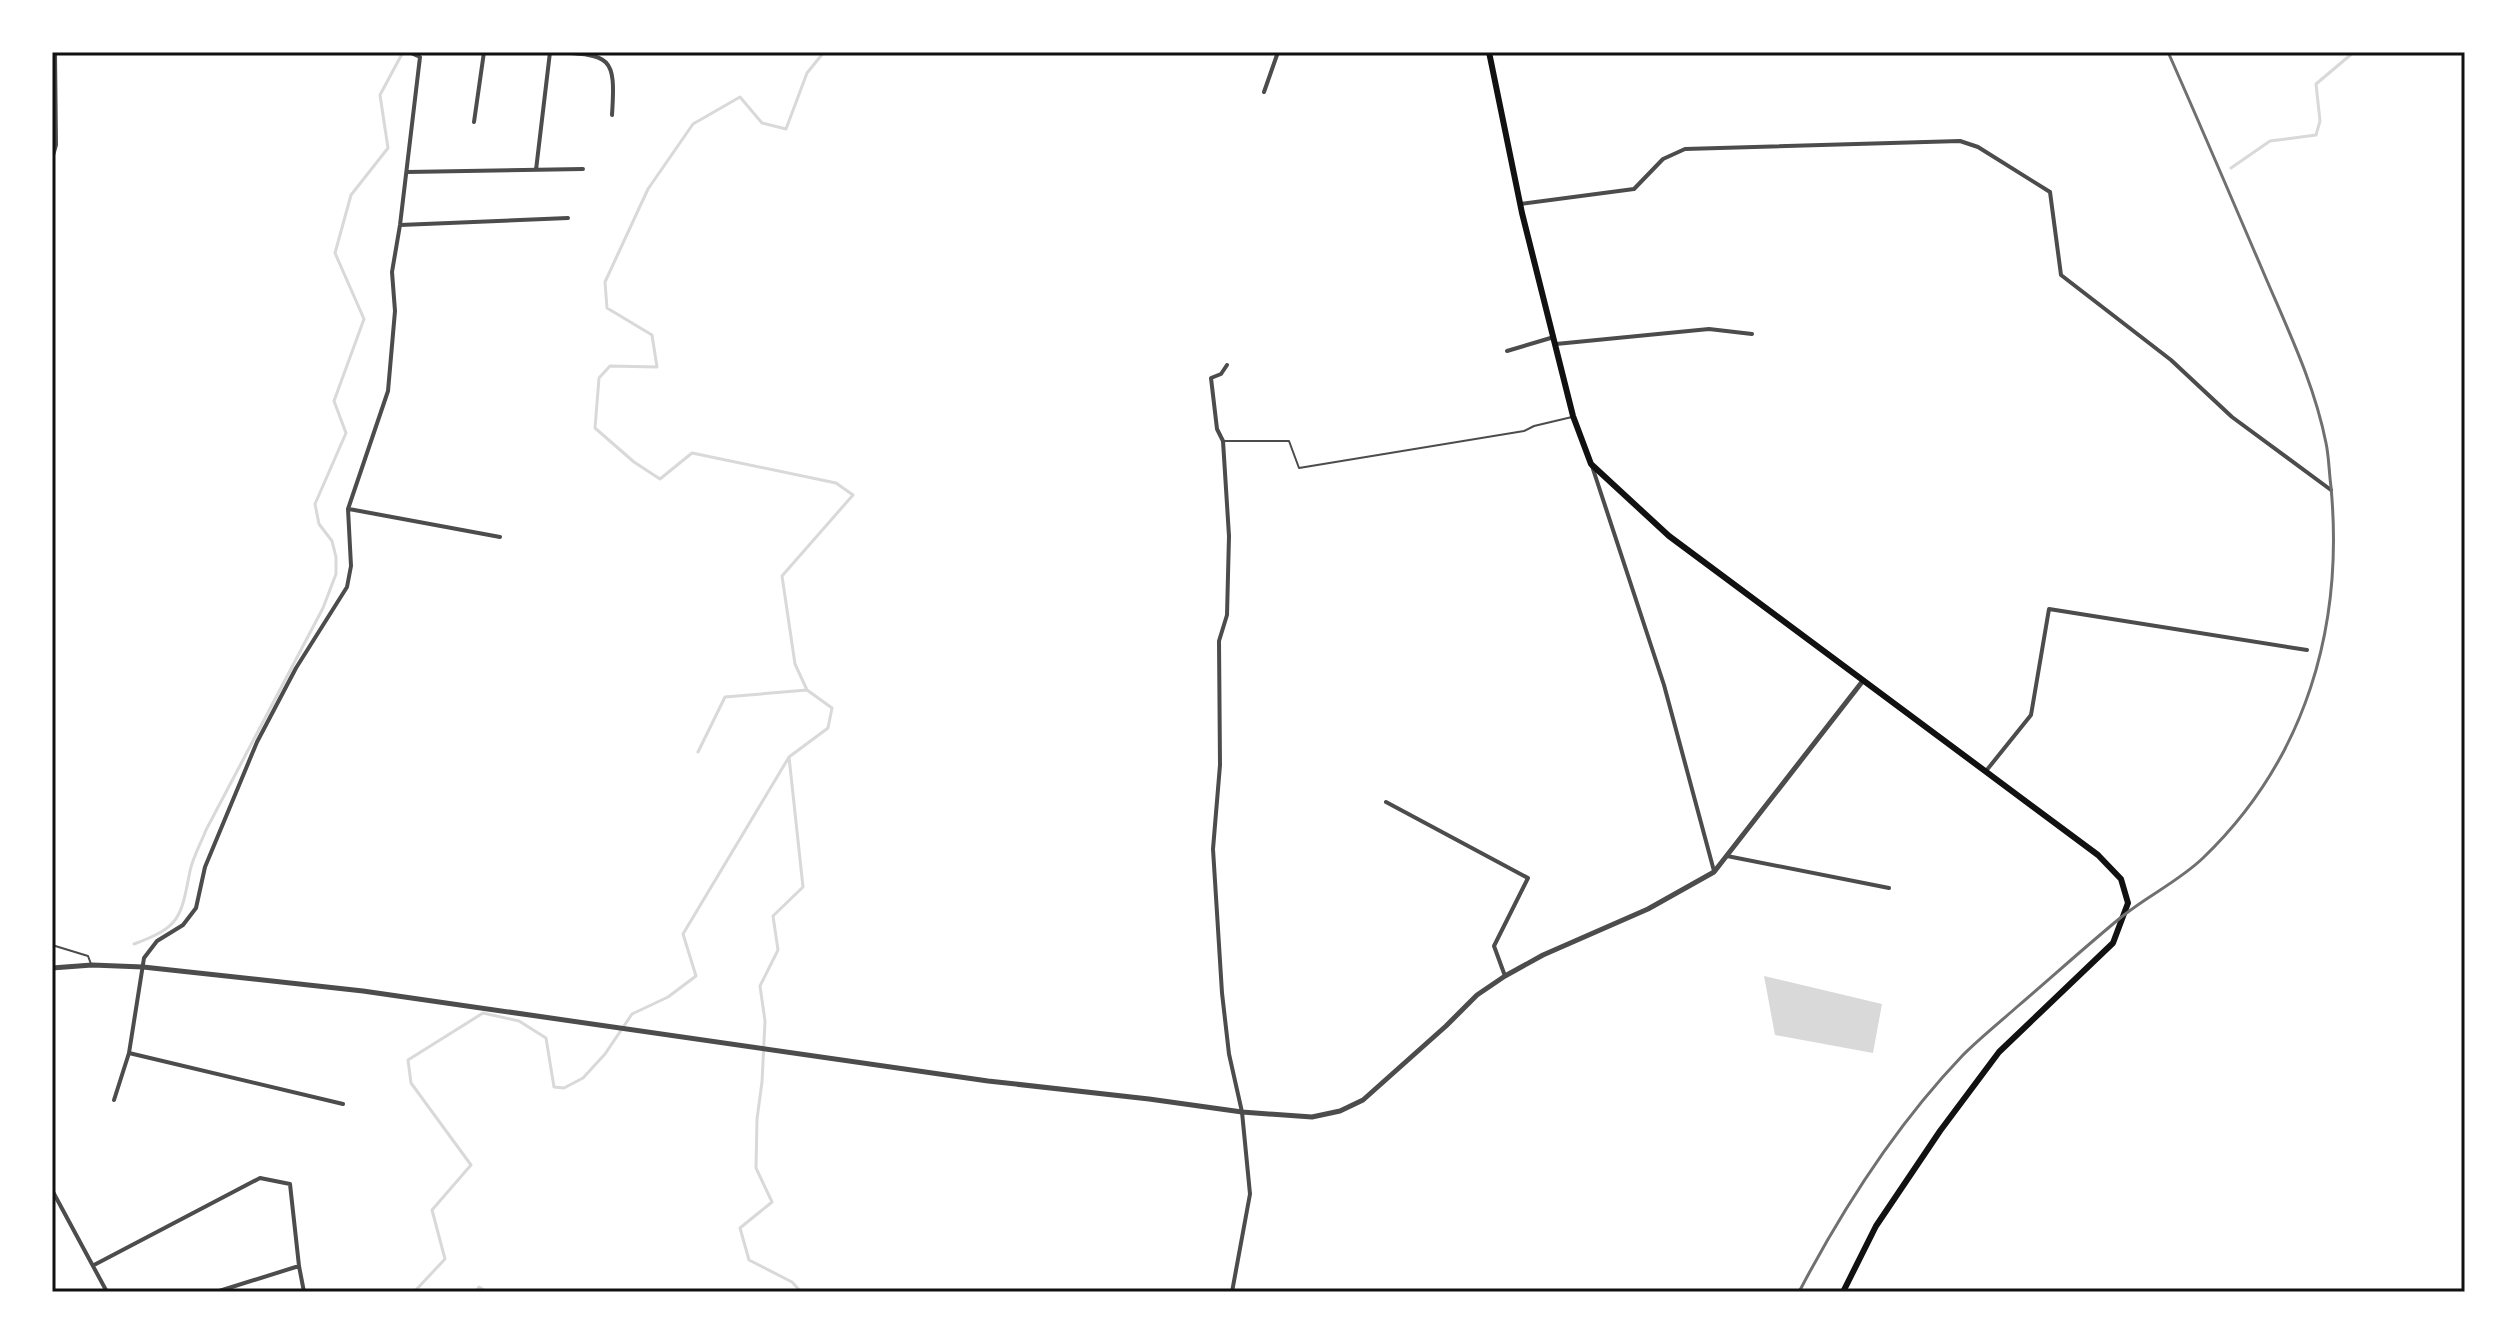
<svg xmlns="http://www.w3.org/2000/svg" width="2517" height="1344" font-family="Cabin,sans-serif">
  <rect width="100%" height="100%" fill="#fff"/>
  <path fill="#d9d9d9" d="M1764,976l118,28 -9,49 -98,-18z"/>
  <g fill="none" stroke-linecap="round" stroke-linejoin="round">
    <path stroke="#d9d9d9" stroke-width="3" d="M2231,168l39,-27 46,-6 4,-14 -4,-37 38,-32
      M698,752l27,-55 82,-7
      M789,757l14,130 -30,29 5,34 -18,36 5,35 -3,61 -5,37 -1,49 16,34 -32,26 9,32 43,22 9,10
      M134,944c46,-17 47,-26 56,-73 3,-14 11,-28 16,-41l117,-222 13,-34v-17l-4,-16 -13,-17 -4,-20 31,-71 -12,-32 30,-82 -29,-66 16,-58 37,-47 -8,-53 23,-43
      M414,1292l31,-33 -13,-49 39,-45 -60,-82 -3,-23 75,-47 36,8 27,17 8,49 10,1 19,-10 22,-24 27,-40 36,-17 28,-21 -13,-42 106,-177 39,-29 4,-20 -25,-18 -12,-26 -13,-88 71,-81 -17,-12 -144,-30 -32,26 -26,-17 -39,-34 4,-50 11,-12 47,1 -5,-32 -45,-27 -2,-26 43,-93 45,-65 47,-27 22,26 24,6 21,-56 17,-21
      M476,1292l3,-5 8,5"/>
    <path stroke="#4c4c4c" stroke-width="2" d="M1223,441h66l10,27 225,-37 10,-5 38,-9
      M52,945l36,11 3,8"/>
    <path stroke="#4c4c4c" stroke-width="4" d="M552,52c59,3 64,3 60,63
      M1264,92l14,-40
      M474,122l10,-70
      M52,159l4,-14 -1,-93
      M536,170l14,-118
      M407,172l176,-3
      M1520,204l114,-15 29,-30 22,-10 275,-8 18,6 72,45 11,83 110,85 61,57 99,73
      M400,225l168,-7
      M1556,344l153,-15 43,5
      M1507,351l47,-14
      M1227,365l-6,9 -10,4 6,51 6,12 6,95 -2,79 -8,26 1,124 -7,84 9,144 7,61 13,58 8,82 -18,98
      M1592,466l72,219 50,186
      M349,509l151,28
      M1986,771l45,-56 18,-106 258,41
      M1386,802l142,76 -34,68 11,30
      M1727,856l162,32
      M129,1053l214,51
      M114,1100l15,-47 15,-95 13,-17 26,-16 13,-17 9,-41 52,-125 39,-74 51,-81 4,-21 -3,-57 40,-118 7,-80 -3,-39 8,-47 20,-168 -11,-5
      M52,1190l55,102
      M94,1265l166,-87 30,6 9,82 -83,26
      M299,1266l5,26"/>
    <path stroke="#4c4c4c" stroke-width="5" d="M52,968l40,-3 51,2 220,24 625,90 161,18 93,13 70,5 28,-6 23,-11 83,-74 31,-31 28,-19 38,-21 105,-46 66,-37 148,-190"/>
    <path stroke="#111" stroke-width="6" d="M1489,52l33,161 51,203 18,48 78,72 429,319 23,24 7,24 -15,40 -114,109 -59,79 -64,95 -33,66"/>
    <path stroke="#707070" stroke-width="3" d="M1799,1292c45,-86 97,-167 164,-237 17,-17 37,-33 55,-49 34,-29 67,-59 101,-87 26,-22 59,-37 84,-61 103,-99 141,-231 128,-371 -2,-15 -2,-30 -5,-44 -12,-61 -40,-117 -64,-174 -31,-72 -62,-145 -94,-217"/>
  </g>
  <rect width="2517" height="1344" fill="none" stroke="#ffffff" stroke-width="108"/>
  <rect x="54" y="54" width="2409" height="1236" fill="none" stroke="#111" stroke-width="3"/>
</svg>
